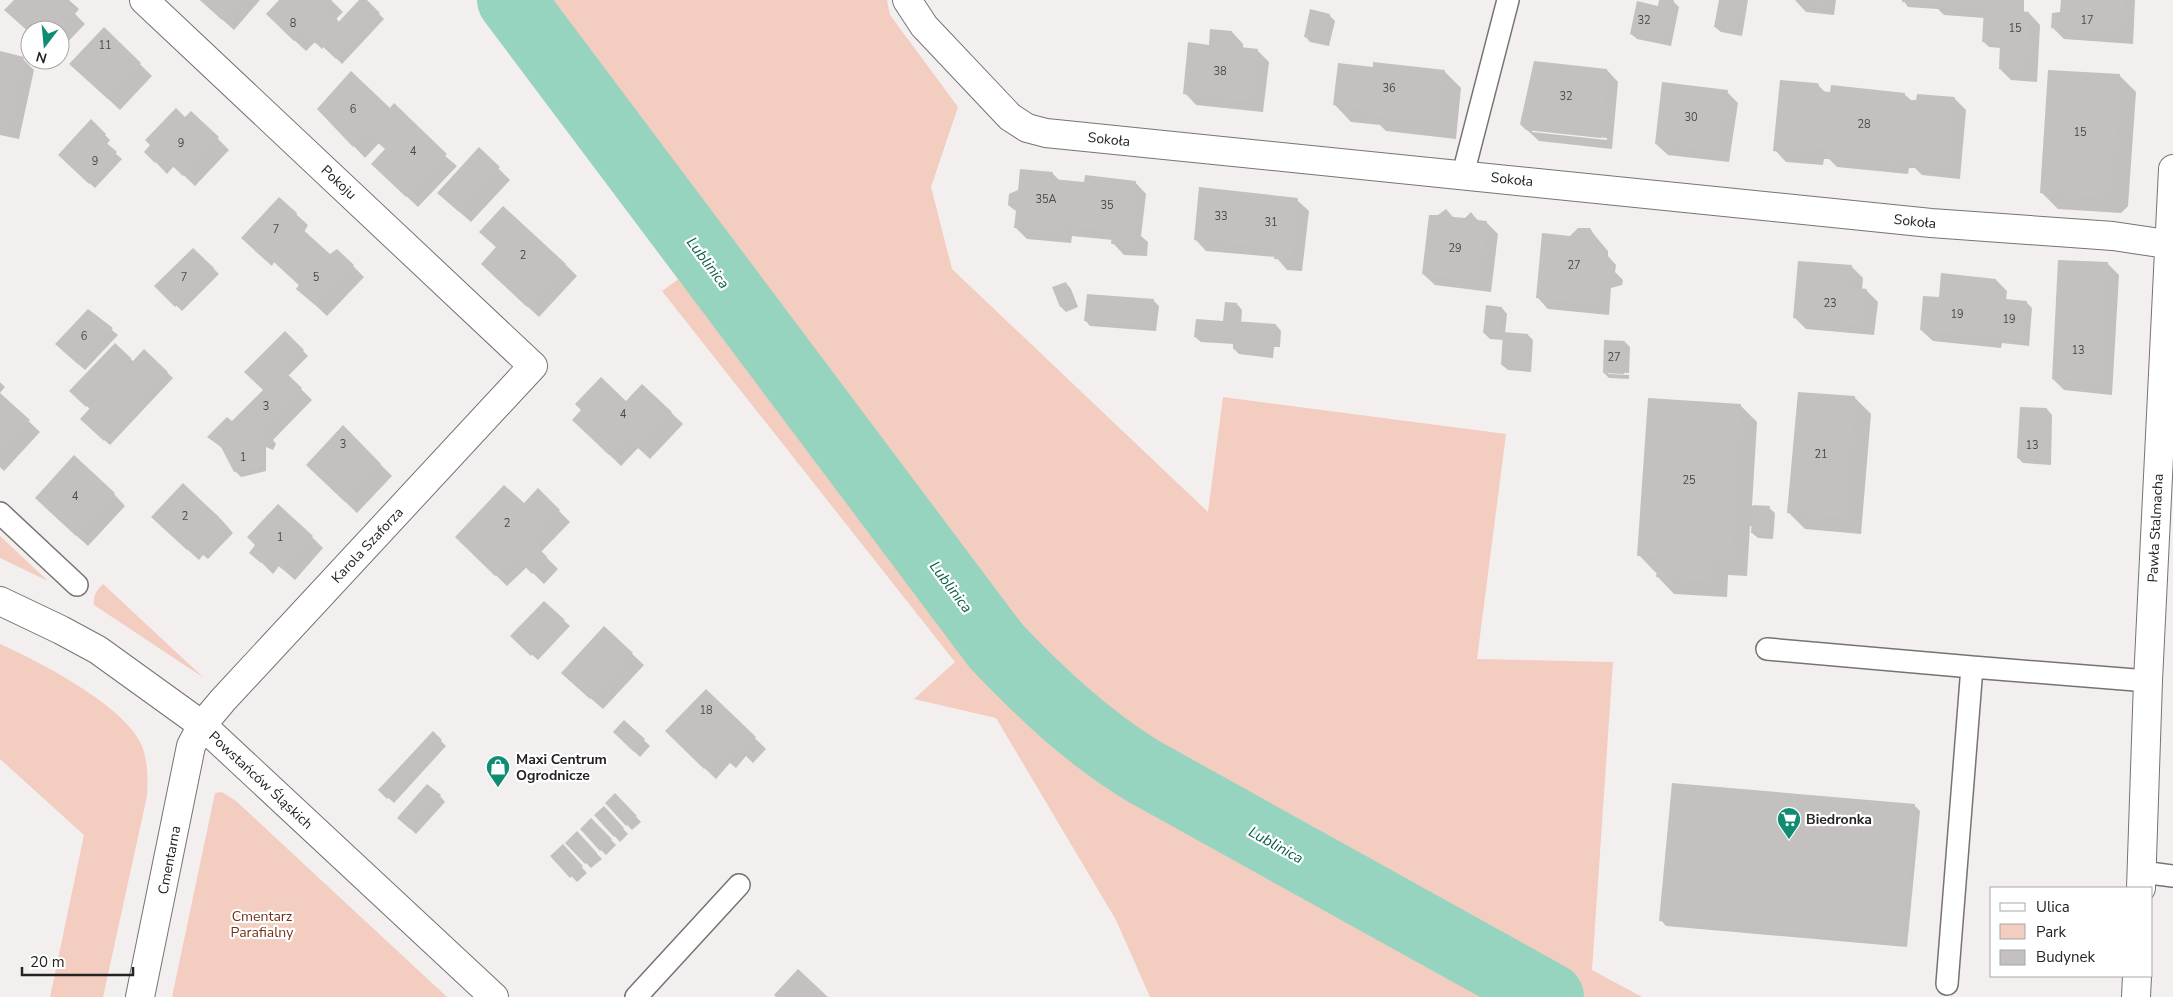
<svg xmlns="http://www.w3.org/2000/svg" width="2173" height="997" font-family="'Nunito Sans',sans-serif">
  <rect width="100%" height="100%" fill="#f3efee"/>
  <path fill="#f2cdc0" d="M496,0h391l3,15 68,92 -27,80 21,82 256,243 15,-115 283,37 -29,225 136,3 -21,308 50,27h-492l-34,-77 -120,-202 -82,-19 41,-37 -293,-371 39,-28z
    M0,536l48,45 -48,-23z
    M103,584l101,94 -110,-73c-1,-9 2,-14 9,-21z
    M0,644c38,17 126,62 142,102 6,16 6,33 5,50l-44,201h-53l34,-162 -84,-76z
    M222,792l14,9 211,196h-275l43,-204z"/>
  <path fill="#0003" fill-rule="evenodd" d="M16,0h53l10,9 -4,5 10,10 -25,26v-20h-30v3z
    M200,0h60l-26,30z
    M280,0h51l12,12 -7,7 4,4 21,-23h4l19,19 -42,45 -18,-18 -2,3 -7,-7 -9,9 -27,-25z
    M1661,0l12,1 6,6 -8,39 -34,-7 -6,-5 28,-27z
    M1720,0h28l-6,36 -21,-4 -6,-5z
    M1795,0h41l-2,15 -28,-3z
    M1903,0h121v13h5l11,12 -3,57 -26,-2 -11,-11 1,-21 -12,-1 -6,-6 1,-23 -40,-3 -6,-6 -30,-2z
    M2062,0h73l-2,44 -69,-5 -12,-12 9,-13z
    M1329,15l6,6 -6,25 -19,-4 -5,-6z
    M104,29l48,47 -32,34 -38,-35z
    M1232,32l11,12v5l14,1 12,12 -6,50 -67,-7 -11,-12 25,-47z
    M0,53l23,6 11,11 -15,69 -19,-4z
    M1374,68l71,4 16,16 -5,51 -70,-8 -6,-6 -29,-3 -16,-17z
    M1607,70l11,12 -6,67 -73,-8 -12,-11zM1532,130l75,8v2l-75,-8z
    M2119,75l17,17 -8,114 -7,7 -63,-4 -17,-17z
    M1818,85l8,8 78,1 8,7 43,-2 11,11 -6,69 -38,-4 -7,-7h-6l-1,6 -71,-7 -8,-8h-5l-1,6 -37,-3 -11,-12z
    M1727,92l11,11 -9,59 -61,-7 -12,-11z
    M319,109l71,1 67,56 -39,41 -34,-32 2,-26 -7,-6 -14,15z
    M191,112l38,38 -34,36 -21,-20 -7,8 -21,-22z
    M91,121l19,19 -4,5 16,14 -27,29 -30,-27z
    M479,149l31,31 -39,42 -33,-29z
    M1052,173l8,8 25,2 50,-1 11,12 -5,42 7,6 -1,14 -23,-1 -11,-12v-3l-41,-4 -1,7 -44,-4 -12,-12z
    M1297,200l12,11 -7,60 -15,-1 -11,-13 -70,-6 -11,-12z
    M296,214l12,11 -4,7 26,24 23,10 11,11 -37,39 -29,-27 2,-3 -26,-24 -2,4 -18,-16z
    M1471,214l8,7 8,2 11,11 -7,58 -56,-7 -12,-11 31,-55 12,1z
    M1590,230l18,21v5l8,9 -1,7 8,8 -1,5 -11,3 -2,27 -61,-6 -11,-12 34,-59z
    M492,243l74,22 11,11 -38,41 -45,-41 3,-28z
    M2108,264l11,11 -7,120 -48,-5 -11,-11z
    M1852,267l11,11 -1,12h4l12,12 -4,33 -68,-6 -12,-12z
    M213,268l6,6 -37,37 -26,-25z
    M1996,280l11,11 -1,10 21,2 5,5 -3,38 -27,-3 -1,5 -68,-7 -12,-11 19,-32z
    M1066,283l5,6 7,18 -12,5 -5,-5 -7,-19z
    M1153,300l6,6 -3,25 -66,-5 -5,-6z
    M1237,304l5,6 -1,13 35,2 5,6 -1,16h-6l-1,11 -34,-4 -5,-5v-5l-33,-2 -6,-5 30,-15z
    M1502,308l5,6 -2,19 23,2 5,5 -2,32 -23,-2 -6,-5 2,-25 -14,-1 -6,-6z
    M89,311l29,24 -33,35 -23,-20z
    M285,333l23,23 -20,20 24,24 -39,40 3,4 -3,6 -7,-3v24l-25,6 -6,-6 -12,-22 -14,-12 23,-14 32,-33z
    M1625,342l5,5 -1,26 -21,-1v2l21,1v4l-20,-1 -5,-5z
    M115,344l19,18 10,-11 29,27 -63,67 -23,-21 3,-15 -19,-18z
    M0,382l5,5 -5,6z
    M642,385l41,39 -33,35 -12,-11 -17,18 -36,-35 41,-29z
    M0,394l40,38 -36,39 -4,-4z
    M1854,397l17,17 -10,120 -56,-5 -17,-17z
    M1741,406l16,16 -5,84 17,2 6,5 -2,26 -15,-1 -6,-5 1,-7h-3l-3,50 -19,-1 -1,22 -53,-3 -16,-17v-5h-3l-16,-17z
    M2047,409l5,6 -1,50 -28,-2 -5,-5z
    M343,427l49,49 -35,37 -50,-48z
    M183,484l35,32 15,17 -25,26 -5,-4 -4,5 -35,-32z
    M538,490l32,32 -29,30 17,17 -14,15 -17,-17 -20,19 -39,-38 56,-44z
    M114,494l11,12 -37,40 -40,-36z
    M312,537l11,11 -28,32 -16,-14 -6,8 -22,-22z
    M544,603l26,23 -32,34 -21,-19z
    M604,628l40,37 -41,44 -29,-25z
    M706,690l60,59 -13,14 -7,-7 -10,12 -6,-5 -14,16 -38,-36z
    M624,721l26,25 -10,11 -26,-25z
    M433,733l13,13 -52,57 -14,-13z
    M615,795l26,27 -9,8 -26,-27z
    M440,796l5,6 -29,32 -12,-11z
    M1914,805l6,6 -13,136 -241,-21 -5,-6z
    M604,808l24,26 -8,8 -24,-27z
    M591,819l25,26 -10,10 -5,-5z
    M577,833l25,26 -11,9 -24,-25z
    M568,852l19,21 -10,9 -25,-26z"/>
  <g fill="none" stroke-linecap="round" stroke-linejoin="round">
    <path stroke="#96d4c0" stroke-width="68" d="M511,0l485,646c45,47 91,91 147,125l407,226"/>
  </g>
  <path fill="#c4c0bf" d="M14,0h52l-1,2 10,9 -18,19h-27v3l-26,-23z
    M200,0h39l-17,20z
    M279,0h53l-7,7 13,13 -22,24 -13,-13 -9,10 -28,-27z
    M359,0h8l13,13 -44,46 -17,-16z
    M1659,0h15l-9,42 -35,-8 7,-33 21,5z
    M1719,0h23l-6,31 -22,-4z
    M1800,0h24l-1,4z
    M1902,0h117v11l10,1 -3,59 -27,-2 1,-25 -18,-2 2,-33 -82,-7z
    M2061,0h63l-2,33 -71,-5 1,-15 8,-1z
    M1310,9l20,5 -6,27 -20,-4z
    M104,27l37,36 -33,36 -39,-35z
    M1210,29l22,2 -1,15 27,3 -6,52 -69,-7 5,-52 21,3z
    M0,51l24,6 -16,72 -8,-2z
    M1534,61l73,8 -6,69 -75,-8 -6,-6z
    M1373,62l72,8 -6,53 -71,-8v-5l-35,-5 5,-42 35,4z
    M2048,70l72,4 -8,115 -8,8 -64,-4z
    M351,71l39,37 4,-5 53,51 -41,43 -35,-33 14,-15 -18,-16 -14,14 -36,-38z
    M1780,80l36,3 3,1 -1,7 12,1 1,-7 74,8 -1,7h12l1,-6 38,3 -7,71 -39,-4 1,-6 -12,-1 -1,6 -73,-7 1,-7 -12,-1 -1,7 -39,-4z
    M1662,82l66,8 -10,61 -63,-7z
    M176,108l9,9 6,-6 28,26 -36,39 -21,-20 -7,7 -11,-11 6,-7 -5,-5z
    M91,119l15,15 -4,5 15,13 -28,32 -31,-29z
    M479,147l21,20 -41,45 -22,-19z
    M1020,169l33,3 -1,7 32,3 1,-7 51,6 -6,48 7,1 -1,16 -25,-2 1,-13 -51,-6 -1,7 -46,-4 2,-17 -8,-6 1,-11 9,-4z
    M1199,187l99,11 -7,62 -17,-1 2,-11 -82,-8z
    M279,197l18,16 -4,7 18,17 19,17 7,-5 17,16 -39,40 -19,-16 3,-4 -37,-34 -2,4 -19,-17z
    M503,206l63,58 -39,43 -46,-43 15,-17 -17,-15z
    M1446,209l7,8 12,1 6,-6 6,8 10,1 -7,60 -58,-7 7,-59h9z
    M1578,228h12l7,11 -2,12 10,1 -1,11 8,4 -1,7 -11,3 -2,27 -62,-6 6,-65 28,3z
    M193,248l21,20 -39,39 -21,-21z
    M2058,260l50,2 -7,122 -49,-5z
    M1798,261l54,4 -2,22 17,2 -4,36 -70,-7z
    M1941,273l55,6 -2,19 33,3 -3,40 -104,-11 3,-34 16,1z
    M1066,282l7,19 -13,6 -8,-20z
    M1087,294l67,5 -3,27 -67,-5z
    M1225,302l12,1 -2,18 41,3 -2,18h-5l-1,11 -35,-4v-10l-39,-2 2,-18 27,2z
    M1486,305l16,2 -3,29 -16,-3z
    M88,309l25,19 -34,37 -24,-21z
    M285,331l19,19 -21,20 19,18 -39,40 3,3 -5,8v27l-27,6 -13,-25 -14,-10 20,-20 5,4 31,-31 -19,-18z
    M1503,332l25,2 -2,33 -25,-2z
    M1604,340l21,1 -1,33 -21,-1z
    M115,343l16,15 -45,49 -17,-16z
    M144,349l24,23 -64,69 -24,-22z
    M601,377l25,24 16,-17 30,28 -35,37 -12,-11 -16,17 -37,-35 9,-10 -6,-6z
    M1798,392l57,4 -10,121 -58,-4z
    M0,393l30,27 -30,32z
    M1648,398l93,6 -10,156 -19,-1 -1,22 -55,-4 2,-20 -21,-1z
    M2020,407l27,1 -1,52 -29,-2z
    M343,425l38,39 -36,38 -39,-37z
    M74,455l41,38 -39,43 -41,-38z
    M183,483l45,44 -26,28 -11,-9 -4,4 -36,-33z
    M504,485l20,18 14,-15 22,22 -29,30 16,17 -15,17 -17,-18 -20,20 -40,-39z
    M278,504l35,32 -31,33 -15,-13 -6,7 -12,-10 6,-8 -8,-8z
    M1753,505l17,1 -2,28 -17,-1z
    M544,601l21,19 -34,36 -21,-20z
    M604,626l29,27 -43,46 -29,-26z
    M706,689l50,48 -15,16 -7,-7 -10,11 -6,-5 -14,17 -39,-38z
    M624,720l21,19 -11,13 -21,-20z
    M433,731l9,9 -55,59 -9,-9z
    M1672,783l243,21 -13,138 -243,-21z
    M427,784l14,11 -31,34 -13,-11z
    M615,793l22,23 -11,10 -21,-23z
    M604,806l20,22 -10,9 -20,-22z
    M591,818l21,21 -12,12 -20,-22z
    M577,831l20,22 -12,11 -20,-21z
    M563,844l20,22 -13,12 -20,-22z
    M798,969l30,28h-52l-2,-2z"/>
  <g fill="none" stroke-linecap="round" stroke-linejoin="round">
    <g stroke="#777372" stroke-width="24">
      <path id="lane" d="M1463,174l45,-174
        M0,513l77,72
        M1767,649l205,18
        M2142,872l31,4
        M1947,984l25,-317 176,14
        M636,997l103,-112"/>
    </g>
    <g stroke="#777372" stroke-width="30">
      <path id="street" d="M144,0l389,366 -310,334 -21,25
        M907,0l17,26 86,91 17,11 19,5 885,90 182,13 60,9"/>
    </g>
    <g stroke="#777372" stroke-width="30">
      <path id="secondary" d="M0,601l61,29 37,20 104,75 292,272
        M2141,888l7,-207 25,-512
        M140,997l51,-251 11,-21
        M2136,997l1,-21"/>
    </g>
    <use href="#lane" stroke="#fff" stroke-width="21"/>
    <use href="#street" stroke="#fff" stroke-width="28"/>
    <use href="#secondary" stroke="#fff" stroke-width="28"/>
  </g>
  <defs>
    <g id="shop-pin" transform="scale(1.25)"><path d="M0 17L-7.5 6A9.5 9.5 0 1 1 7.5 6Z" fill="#0f8d72" stroke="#fff"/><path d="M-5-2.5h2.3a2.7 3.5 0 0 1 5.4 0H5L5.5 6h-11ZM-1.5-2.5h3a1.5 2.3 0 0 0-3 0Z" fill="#fff"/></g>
    <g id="supermarket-pin" transform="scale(1.25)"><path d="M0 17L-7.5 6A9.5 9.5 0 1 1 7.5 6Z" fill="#0f8d72" stroke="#fff"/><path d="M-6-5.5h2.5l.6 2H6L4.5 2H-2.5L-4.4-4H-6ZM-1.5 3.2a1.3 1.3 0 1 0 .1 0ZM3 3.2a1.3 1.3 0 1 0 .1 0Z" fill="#fff"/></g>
  </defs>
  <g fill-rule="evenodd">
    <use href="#shop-pin" x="498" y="767"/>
    <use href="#supermarket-pin" x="1789" y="819"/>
  </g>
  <g text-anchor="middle" stroke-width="4.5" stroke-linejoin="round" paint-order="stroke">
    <g font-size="11" fill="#4c4a49">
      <text x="1644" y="24">32</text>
      <text x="2087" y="24">17</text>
      <text x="293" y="27">8</text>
      <text x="2015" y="32">15</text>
      <text x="105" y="49">11</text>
      <text x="1220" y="75">38</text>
      <text x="1389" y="92">36</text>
      <text x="1566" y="100">32</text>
      <text x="353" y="113">6</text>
      <text x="1691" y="121">30</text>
      <text x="1864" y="128">28</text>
      <text x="2080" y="136">15</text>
      <text x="181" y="147">9</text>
      <text x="413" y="155">4</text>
      <text x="95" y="165">9</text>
      <text x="1046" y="203">35A</text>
      <text x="1107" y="209">35</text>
      <text x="1221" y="220">33</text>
      <text x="1271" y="226">31</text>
      <text x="276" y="233">7</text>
      <text x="1455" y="252">29</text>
      <text x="523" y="259">2</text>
      <text x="1574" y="269">27</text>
      <text x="184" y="281">7</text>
      <text x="316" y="281">5</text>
      <text x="1830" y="307">23</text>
      <text x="1957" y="318">19</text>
      <text x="2009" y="323">19</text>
      <text x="84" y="340">6</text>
      <text x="2078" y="354">13</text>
      <text x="1614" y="361">27</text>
      <text x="266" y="410">3</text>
      <text x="623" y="418">4</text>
      <text x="343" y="448">3</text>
      <text x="2032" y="449">13</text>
      <text x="1821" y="458">21</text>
      <text x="243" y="461">1</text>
      <text x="1689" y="484">25</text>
      <text x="75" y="500">4</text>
      <text x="185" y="520">2</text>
      <text x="507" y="527">2</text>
      <text x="280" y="541">1</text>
      <text x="706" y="714">18</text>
    </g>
    <g font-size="14" fill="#242322" stroke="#fff">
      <text transform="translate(1109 139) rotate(6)" y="5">Sokoła</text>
      <text transform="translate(1512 179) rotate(6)" y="5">Sokoła</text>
      <text transform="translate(339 182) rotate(43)" y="5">Pokoju</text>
      <text transform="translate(1915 221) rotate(6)" y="5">Sokoła</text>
      <text transform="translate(2155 528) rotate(-87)" y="5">Pawła Stalmacha</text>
      <text transform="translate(367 545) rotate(-47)" y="5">Karola Szaforza</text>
      <text transform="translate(261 780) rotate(43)" y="5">Powstańców Śląskich</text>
      <text transform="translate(169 860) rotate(-79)" y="5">Cmentarna</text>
    </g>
    <g font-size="14" font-weight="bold" fill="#242322" stroke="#fff" text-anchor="start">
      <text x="516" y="764">Maxi Centrum<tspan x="516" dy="16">Ogrodnicze</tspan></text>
      <text x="1806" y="824">Biedronka</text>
    </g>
    <g font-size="14" fill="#73311a" stroke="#fff">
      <text x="262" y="921">Cmentarz<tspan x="262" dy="16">Parafialny</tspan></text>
    </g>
    <g font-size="15" font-style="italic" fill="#095d4b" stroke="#fff">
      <text transform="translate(708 263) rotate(53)" y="5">Lublinica</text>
      <text transform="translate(951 587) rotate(53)" y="5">Lublinica</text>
      <text transform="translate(1276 845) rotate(29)" y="5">Lublinica</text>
    </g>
  </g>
  <rect x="1990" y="887" width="162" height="90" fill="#ffffff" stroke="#a7a7a7"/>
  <rect x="2000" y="903" width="25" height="8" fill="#ffffff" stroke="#a7a7a7"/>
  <text x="2036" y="912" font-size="15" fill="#242322">Ulica</text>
  <rect x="2000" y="924" width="25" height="15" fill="#f2cdc0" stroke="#a7a7a7"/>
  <text x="2036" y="937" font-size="15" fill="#242322">Park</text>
  <rect x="2000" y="950" width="25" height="15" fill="#c4c0bf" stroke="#a7a7a7"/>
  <text x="2036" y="962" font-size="15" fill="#242322">Budynek</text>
  <g transform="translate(45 45) rotate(196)"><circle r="24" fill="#ffffff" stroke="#a7a7a7"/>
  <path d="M0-4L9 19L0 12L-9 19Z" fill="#0f8d72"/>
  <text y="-8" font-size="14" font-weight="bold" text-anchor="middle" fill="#242322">N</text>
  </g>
  <path d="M22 967v8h111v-8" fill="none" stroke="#242322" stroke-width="2.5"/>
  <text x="30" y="967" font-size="15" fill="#242322" stroke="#ffffff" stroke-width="4" paint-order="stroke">20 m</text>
</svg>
